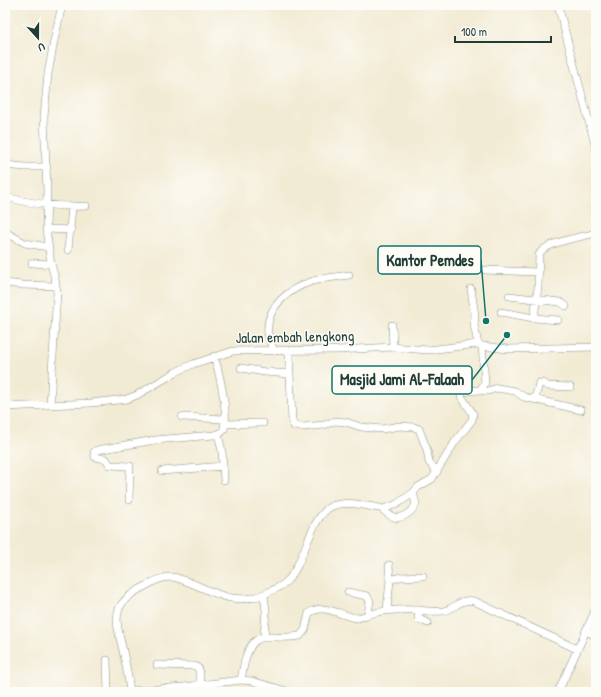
<svg xmlns="http://www.w3.org/2000/svg" width="601" height="697" font-family="'Patrick Hand',sans-serif">
  <rect width="100%" height="100%" fill="#fdfcf7"/>
  <filter id="ink" filterUnits="userSpaceOnUse"><feTurbulence type="fractalNoise" baseFrequency=".025" numOctaves="2"/><feDisplacementMap in="SourceGraphic" scale="8" xChannelSelector="R" yChannelSelector="G"/><feConvolveMatrix kernelMatrix="1 2 1 2 8 2 1 2 1" color-interpolation-filters="sRGB"/></filter>
  <filter id="wash" filterUnits="userSpaceOnUse"><feTurbulence type="fractalNoise" baseFrequency=".012" numOctaves="4" result="noise"/><feDisplacementMap in="SourceGraphic" scale="16" xChannelSelector="R" yChannelSelector="G"/><feGaussianBlur stdDeviation="0.9" result="paint"/><feColorMatrix in="noise" values="0 0 0 0 0 0 0 0 0 0 0 0 0 0 0 0 0 1.4 0 .05"/><feComposite in="paint" operator="in"/></filter>
  <g filter="url(#wash)">
    <rect width="100%" height="100%" fill="#f2ebd4"/>
  </g>
  <g filter="url(#ink)">
    <g fill="none" stroke-linecap="round" stroke-linejoin="round">
      <g stroke="#889484" stroke-width="8">
        <path id="minor" d="M558,5l38,143
          M5,165l20,2h22
          M5,197c27,7 53,10 81,9
          M46,229l25,1
          M5,232l20,11 23,4
          M68,250l4,-44
          M32,263l19,1
          M485,270l53,2
          M5,283l17,2 34,1
          M471,289l4,27 -1,9 4,19
          M509,296l51,6 6,4
          M501,312l33,6 4,-31 1,-32c5,-13 43,-18 57,-22
          M534,318l24,2
          M392,325l1,22
          M274,351c-2,-6 -5,-12 -6,-18 -3,-26 22,-45 45,-52 11,-3 24,-4 36,-6
          M289,351l3,70 2,5 9,1 21,-2 11,-4 11,1 15,5 21,2 18,-3 14,1 5,2 8,21 2,12 8,10
          M241,368l24,4 24,2
          M480,390l5,-7 -3,-37
          M535,399l4,-16 6,1 2,2 23,1
          M50,404l7,-112 -2,-13 -4,-15 -5,-35 1,-39 -3,-73 4,-43 6,-33 8,-36
          M5,407l86,-4 36,-4 10,-4 39,-23 17,-8 40,-13 105,-1 55,-3 35,3 50,-6 4,2 26,3 88,-2
          M182,417l43,2
          M224,424l39,-1
          M218,434l4,17 2,29
          M162,471l61,-5
          M129,500l1,-34 -20,-1 -4,-6 -11,-2 -1,-5 3,-2 58,-10 59,-5c4,-1 9,-2 10,-6 5,-14 -5,-58 -10,-73
          M383,509l14,-5 16,-11
          M390,580l10,-3 23,-1
          M348,592l19,4 3,5 -2,12
          M264,595l2,16 -2,26
          M387,610l3,-30 -1,-15
          M419,610l-1,9 10,4
          M586,630l10,7
          M107,660l1,32
          M157,665l38,1 4,3 2,16
          M241,680c3,-15 5,-42 25,-43 11,0 23,1 34,-1l5,-6 4,-17c16,-11 32,4 49,5 21,-8 38,-9 60,-8 9,1 17,2 25,1 13,-2 16,-13 31,-10l103,48
          M130,690c-2,-13 -4,-26 -7,-39 -7,-30 -14,-46 19,-63 9,-5 20,-12 31,-11 19,4 40,18 58,21 13,2 26,0 38,-6 6,-3 14,-6 18,-11 18,-18 23,-65 45,-75 14,-6 33,0 48,2 5,2 8,8 14,9 8,3 19,-6 22,-13l-3,-11 5,-6 14,-8 23,-37 17,-22 1,-6 -12,-18 1,-4 16,-2 10,1 9,-3 18,3 9,6 57,13
          M118,692l65,-5 58,-7 11,1 38,11
          M558,692l38,-83"/>
      </g>
      <use href="#minor" stroke="#fff" stroke-width="7"/>
    </g>
  </g>
  <g text-anchor="middle" stroke-width="3" stroke-linejoin="round" paint-order="stroke">
    <g font-size="15" fill="#1f3d34" stroke="#fdfcf7">
      <text transform="translate(295 337) rotate(-1)" y="5">Jalan embah lengkong</text>
    </g>
  </g>
  <path fill="none" stroke="#0f766e" stroke-width="1.5" d="M486 321L481 260M507 335L472 380"/>
  <g fill="#0f766e" stroke="#fdfcf7" stroke-width="1.5">
    <circle cx="486" cy="321" r="4"/>
    <circle cx="507" cy="335" r="4"/>
  </g>
  <g fill="#fdfcf7" stroke="#0f766e" stroke-width="1.5">
    <rect x="378" y="246" width="103" height="28" rx="4"/>
    <rect x="332" y="366" width="140" height="28" rx="4"/>
  </g>
  <g font-size="16" text-anchor="middle" font-weight="bold" fill="#1f3d34">
    <text x="430" y="266">Kantor Pemdes</text>
    <text x="402" y="385">Masjid Jami Al-Falaah</text>
  </g>
  <rect width="601" height="697" fill="none" stroke="#fdfcf7" stroke-width="20"/>
  <g transform="translate(38 38) rotate(159)" stroke="#fdfcf7" stroke-width="3" paint-order="stroke">
  <path d="M0-3L7 15L0 10L-7 15Z" fill="#1f3d34"/>
  <text y="-6" font-size="11" font-weight="bold" text-anchor="middle" fill="#1f3d34">U</text>
  </g>
  <path d="M455 36v6h96v-6" fill="none" stroke="#1f3d34" stroke-width="2"/>
  <text x="461" y="36" font-size="12" fill="#1f3d34" stroke="#fdfcf7" stroke-width="3" paint-order="stroke">100 m</text>
</svg>
